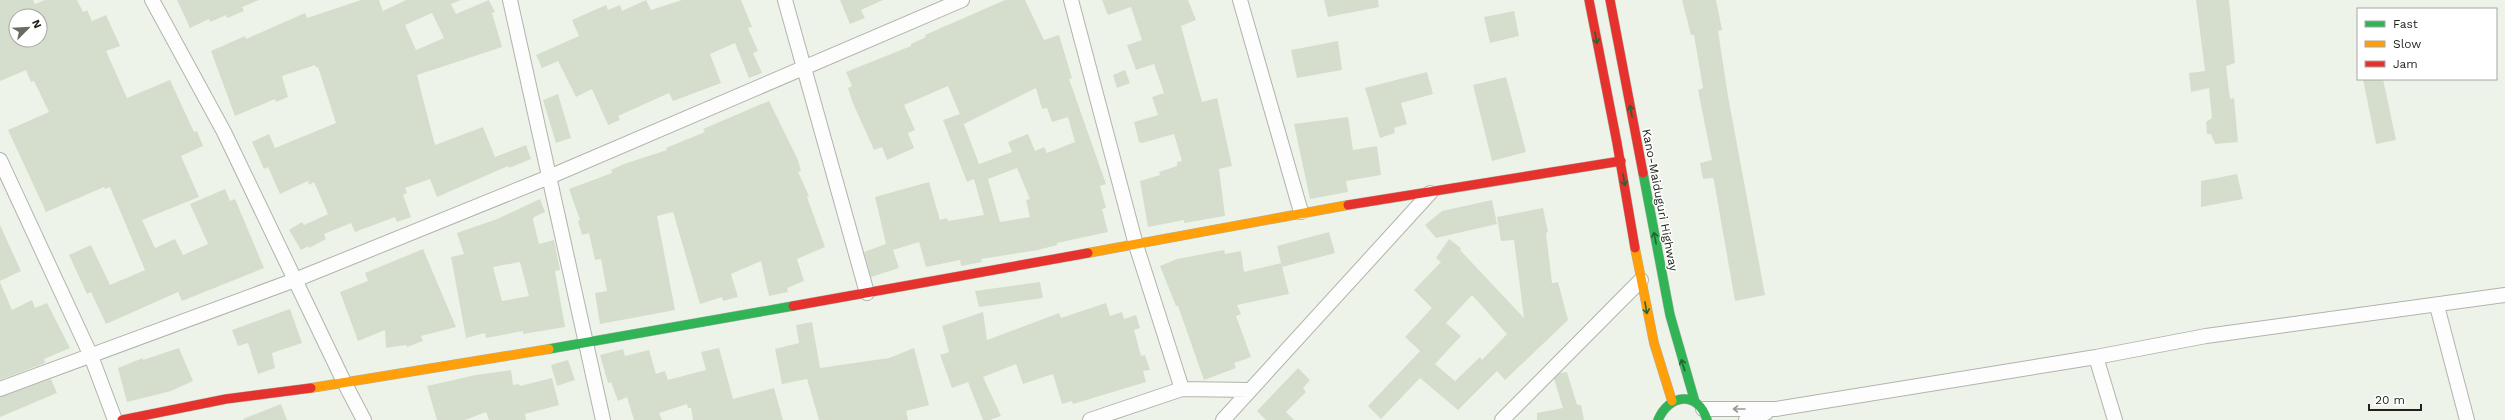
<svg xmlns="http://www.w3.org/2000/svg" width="2505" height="420" font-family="'Work Sans',sans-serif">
  <rect width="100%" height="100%" fill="#eef3e9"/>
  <path fill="#d5decc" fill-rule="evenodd" d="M0,0h33l2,4 10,-4h32l6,12 4,-2 5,11 14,-6 14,31 -14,5 21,47 43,-18 24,52 3,-1 6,15 -22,10 18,41 -57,23 13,28 20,-9 8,16 25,-11 -18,-40 35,-15 5,12 5,-2 29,69 -82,33 -4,-9 -72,32 -15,-32 -4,2 -18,-39 22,-10 19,40 35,-15 -35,-83 -5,2 -1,-2 -58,25 -38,-82 41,-18 -15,-31 -3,1 -5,-12 -26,11zM16,16h24v24h-24z
    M177,0h82l-17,7 2,4 -17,7 -1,-3 -16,7 -1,-3 -19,9z
    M361,0h18l4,11 23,-11h55l-10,4 5,10 33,-14 6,12 -3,1 10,34 -85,28 7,28 11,42 48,-18 12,30 31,-12 5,14 -22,9 -1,-2 -71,31 -7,-18 -25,9 2,5 -4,2 8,22 -14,5 -2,-5 -40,15 -4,-9 -27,11 2,5 -17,9 -1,-2 -7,4 -12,-20 13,-8 2,3 24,-11 -14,-32 -5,3 -1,-4 -28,13 -12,-27 -4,2 -12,-27 17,-8 6,14 61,-25 -18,-56 -2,1 -1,-3 -33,11 6,21 -12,5 -1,-3 -40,17 -24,-65 34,-15 1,3 59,-26 2,5zM432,13l12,25 -28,12 -11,-25z
    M646,0l5,10 31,-10h59l11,27 -4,1 10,23 -5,2 9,20 -13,5 -14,-35 -25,11 11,29 -48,18 -4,-8 -51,23 2,4 -12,5 -16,-36 -16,8 -18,-36 -16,7 -6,-13 43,-19 -7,-16 34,-15 2,5 12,-5 2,6z
    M840,0h43l-22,10 4,8 -15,6z
    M1005,0h20l19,40 15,-5 13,43 -3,1 37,105 -6,2 6,22 -4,1 6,23 -51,11v2l-19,5 -57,9 1,3 -21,4 -1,-6 -34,7 -7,-25 -26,8 6,18 -28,9 -7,-25 22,-8 -11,-47 54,-15 11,38 7,-2 1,3 36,-6 -10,-36 -7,3 -24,-62 17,-6 19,50 33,-12 -4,-10 20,-8 7,17 9,-4 3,6 28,-11 -7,-25 -16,5 -5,-14 -5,1 -6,-21 -72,36 -16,-38 -44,19 11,25 -7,3 6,15 -27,12 -5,-13 -8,3 -22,-49 -4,-13 4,-2 -6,-14 65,-26v-2l15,-7 -1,-2zM1017,168l13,31 -4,1 4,17 -30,5 -12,-43z
    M1102,0h86l8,20 -15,6 21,76 15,-4 15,68 -13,3 6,47 -41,7v-3l-36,7 -8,-46 20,-6 -1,-3 18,-6v-4l5,-1 -8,-27 -32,9 -3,-1 -5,-20 24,-7 -6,-18 12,-4 -10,-29 -18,6 -9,-25 15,-5 -11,-33 -23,8z
    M1324,0h54l1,7 -51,10z
    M1682,0h34l6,30 -4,1 10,65 37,199 -30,6 -21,-120 -1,-3 -10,1 -3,-16 12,-3 -14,-70 5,-2 -9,-53h-3z
    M2196,0h33l6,63 -9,3 4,33 4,-1 4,44 -23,2 -4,-10h-4l-1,-12 6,-4 -3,-30 -18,4 -2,-19 16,-2z
    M1514,11l5,25 -29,7 -6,-26z
    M1338,41l4,29 -45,8 -6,-28z
    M1125,70l5,13 -13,5 -4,-13z
    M1427,72l6,22 -32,9 6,21 -13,4 1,5 -15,5 -15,-50z
    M1506,77l20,75 -34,9 -19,-76z
    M2363,79h20l13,61 -20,4z
    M558,94l13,44 -15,5 -13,-43z
    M769,101l29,59 3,11 -3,1 11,24 -2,1 18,50 -28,12 7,22 -17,7 1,4 -19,4 -8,-35 -30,13 7,23 -15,4 -1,-4 -22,7 -27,-92 -16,4 18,94 -75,14 -5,-31 12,-2 -6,-32 -6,1 -6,-27 -7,2 -4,-14 2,-1 -11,-31 43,-16 -1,-3 13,-6 43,-14 -1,-2 39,-16 -2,-3z
    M1348,117l5,33 24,-4 4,29 -35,6 2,11 -38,7 -16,-75z
    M2237,174l6,25 -42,8v-26z
    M540,199l5,13 -11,5 -1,3 6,24 15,-4 6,30 -5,1 10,56 -42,7v-3l-37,7 -1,-5 -19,5 -15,-81 13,-3 -7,-21 40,-14zM520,262l9,34 -27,5 -9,-34z
    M1492,200l5,24 -61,14 -11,-13 17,-14z
    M1543,208l5,24 -2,1 6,50 6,-1 10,38 -63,60 -8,-9 -39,39 -38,-32 -39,41 -13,-13 52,-55 -15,-14 27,-29 -18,-18 27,-28 -5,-4 13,-19 12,9 -1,2 64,68 -10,-78 -13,1 -4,-24zM1472,295l35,39 -25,26 -2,-3 -25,24 -20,-17 26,-28 -15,-13z
    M0,225l21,46 -21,10z
    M1329,232l6,21 -53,14 -5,-21z
    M423,249l33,78 -35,9 2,5 -16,6 -1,-2 -20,3 -1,-18 -27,11 -18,-49 28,-11 -3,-8z
    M1224,250l1,4 16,-3 3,21 37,-9 8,31 -52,11 4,9 -5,2 15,41 -17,6 2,5 -32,12 -26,-74h-2l-16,-40 17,-7z
    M0,282l12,28 20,-10 3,8 12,-5 23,45 -26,11 1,4 -45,17z
    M1040,282l3,16 -64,9 -4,-16z
    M1106,303l4,13 12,-4 2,7 12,-4 4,13 -6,2 7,26 4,-1 5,15 -7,1 3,11 -73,22 -1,-3 -10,3 -9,-30 -30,10 -7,-20 -33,13 18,39 -11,4h-7l-15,-38 -16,6 -12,-33 9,-3 -7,-26 41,-14 4,28 72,-27 2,5z
    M290,309l12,34 -30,10 3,15 -17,6 -10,-31 -10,3 -6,-16z
    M812,322l8,46 69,-10 25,-10 15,57 -23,6 2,9h-89l-12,-41 -25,5 -7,-35 24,-6 -3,-18z
    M179,348l14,33 -22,10 -44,11 -9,-34 25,-10v2z
    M719,348l14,51 41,-11 9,32h-90l-2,-12h-3l-1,-4 -28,9 3,7h-28l-7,-23 -9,4 -7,-19 -3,1 -8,-28 23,-6 2,7 24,-6 7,24 9,-3 3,9 38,-10 -5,-18z
    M568,360l7,20 -18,6 -6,-21z
    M1298,368l12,12 -7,8 3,4 -20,20 8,8h-28l-9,-9z
    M511,370l2,15 6,-1 1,2 32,-8 7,27 -34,9 1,6h-37l-3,-8 -21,8h-28l-10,-34 49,-11z
    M1567,372l10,33h4l3,15h-47v-7l26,-5 -9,-29 6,-6z
    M51,379l6,14 -57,24v-20z
    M281,404l6,16h-43l-1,-1z"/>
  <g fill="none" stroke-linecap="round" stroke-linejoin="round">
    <g stroke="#b0b4ac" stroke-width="16">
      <path id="street" d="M152,0l72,132 121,252 19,36
        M510,0l93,420
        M785,0l82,293
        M1071,0l65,245 46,144
        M1240,0l61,212
        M0,160l91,196 24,64
        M2437,306l30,114
        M2096,357l19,63
        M0,389l295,-109 254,-103 413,-177
        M1703,409h73l320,-52 110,-21 299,-41
        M1090,420l92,-31 67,1
        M1223,420l207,-227
        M1502,420l139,-140
        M1746,420l20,-7"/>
    </g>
    <g stroke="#b0b4ac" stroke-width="10">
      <path id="fast" d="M1643,173l27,142 25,87
        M549,349l244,-43
        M1658,420c11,-26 40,-30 49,0"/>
    </g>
    <g stroke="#b0b4ac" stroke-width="10">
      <path id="slow" d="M1635,248l19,95 18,58
        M1088,253l260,-48
        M311,388l238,-39"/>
    </g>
    <g stroke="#b0b4ac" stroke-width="10">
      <path id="jam" d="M1589,0l28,143 18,105
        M1610,0l33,173
        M1348,205l273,-44
        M793,306l295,-53
        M122,420l104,-21 85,-11"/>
    </g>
    <use href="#street" stroke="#fcfdfc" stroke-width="14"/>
    <use href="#fast" stroke="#30b455" stroke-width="9"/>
    <use href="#slow" stroke="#ff9f0a" stroke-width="9"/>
    <use href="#jam" stroke="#e5322d" stroke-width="9"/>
  </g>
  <defs><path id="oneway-shaft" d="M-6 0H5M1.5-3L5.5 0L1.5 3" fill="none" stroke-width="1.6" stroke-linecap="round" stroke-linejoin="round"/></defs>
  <g stroke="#266435">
    <use href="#oneway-shaft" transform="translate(1596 38) rotate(79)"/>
    <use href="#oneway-shaft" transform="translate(1631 111) rotate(-101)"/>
    <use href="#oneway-shaft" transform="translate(1624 180) rotate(81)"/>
    <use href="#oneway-shaft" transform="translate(1655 238) rotate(-101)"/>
    <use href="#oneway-shaft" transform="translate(1646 308) rotate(80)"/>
    <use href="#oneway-shaft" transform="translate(1683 365) rotate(-108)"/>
  </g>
  <use stroke="#989a97" href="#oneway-shaft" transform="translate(1739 409) rotate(-180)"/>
  <g text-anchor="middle" stroke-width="3" stroke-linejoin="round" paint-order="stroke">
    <g font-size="12" fill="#1e221b" stroke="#fff">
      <text transform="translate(1660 200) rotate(79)" y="4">Kano-Maiduguri Highway</text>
    </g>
  </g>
  <rect x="2357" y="8" width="140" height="72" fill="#ffffff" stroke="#a5a7a4"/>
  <rect x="2365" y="21" width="20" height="6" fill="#30b455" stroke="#a5a7a4"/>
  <text x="2393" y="28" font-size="12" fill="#1e221b">Fast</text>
  <rect x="2365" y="41" width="20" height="6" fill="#ff9f0a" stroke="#a5a7a4"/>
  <text x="2393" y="48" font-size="12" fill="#1e221b">Slow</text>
  <rect x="2365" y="61" width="20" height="6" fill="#e5322d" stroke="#a5a7a4"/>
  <text x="2393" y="68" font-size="12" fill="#1e221b">Jam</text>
  <g transform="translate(28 28) rotate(66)"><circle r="19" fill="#ffffff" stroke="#a5a7a4"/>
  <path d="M0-3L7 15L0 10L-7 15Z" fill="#676b63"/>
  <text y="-6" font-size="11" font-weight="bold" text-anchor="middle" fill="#1e221b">N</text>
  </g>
  <path d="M2369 404v6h52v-6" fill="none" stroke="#1e221b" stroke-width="2"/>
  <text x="2375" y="404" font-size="12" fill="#1e221b" stroke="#ffffff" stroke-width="3" paint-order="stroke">20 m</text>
</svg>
